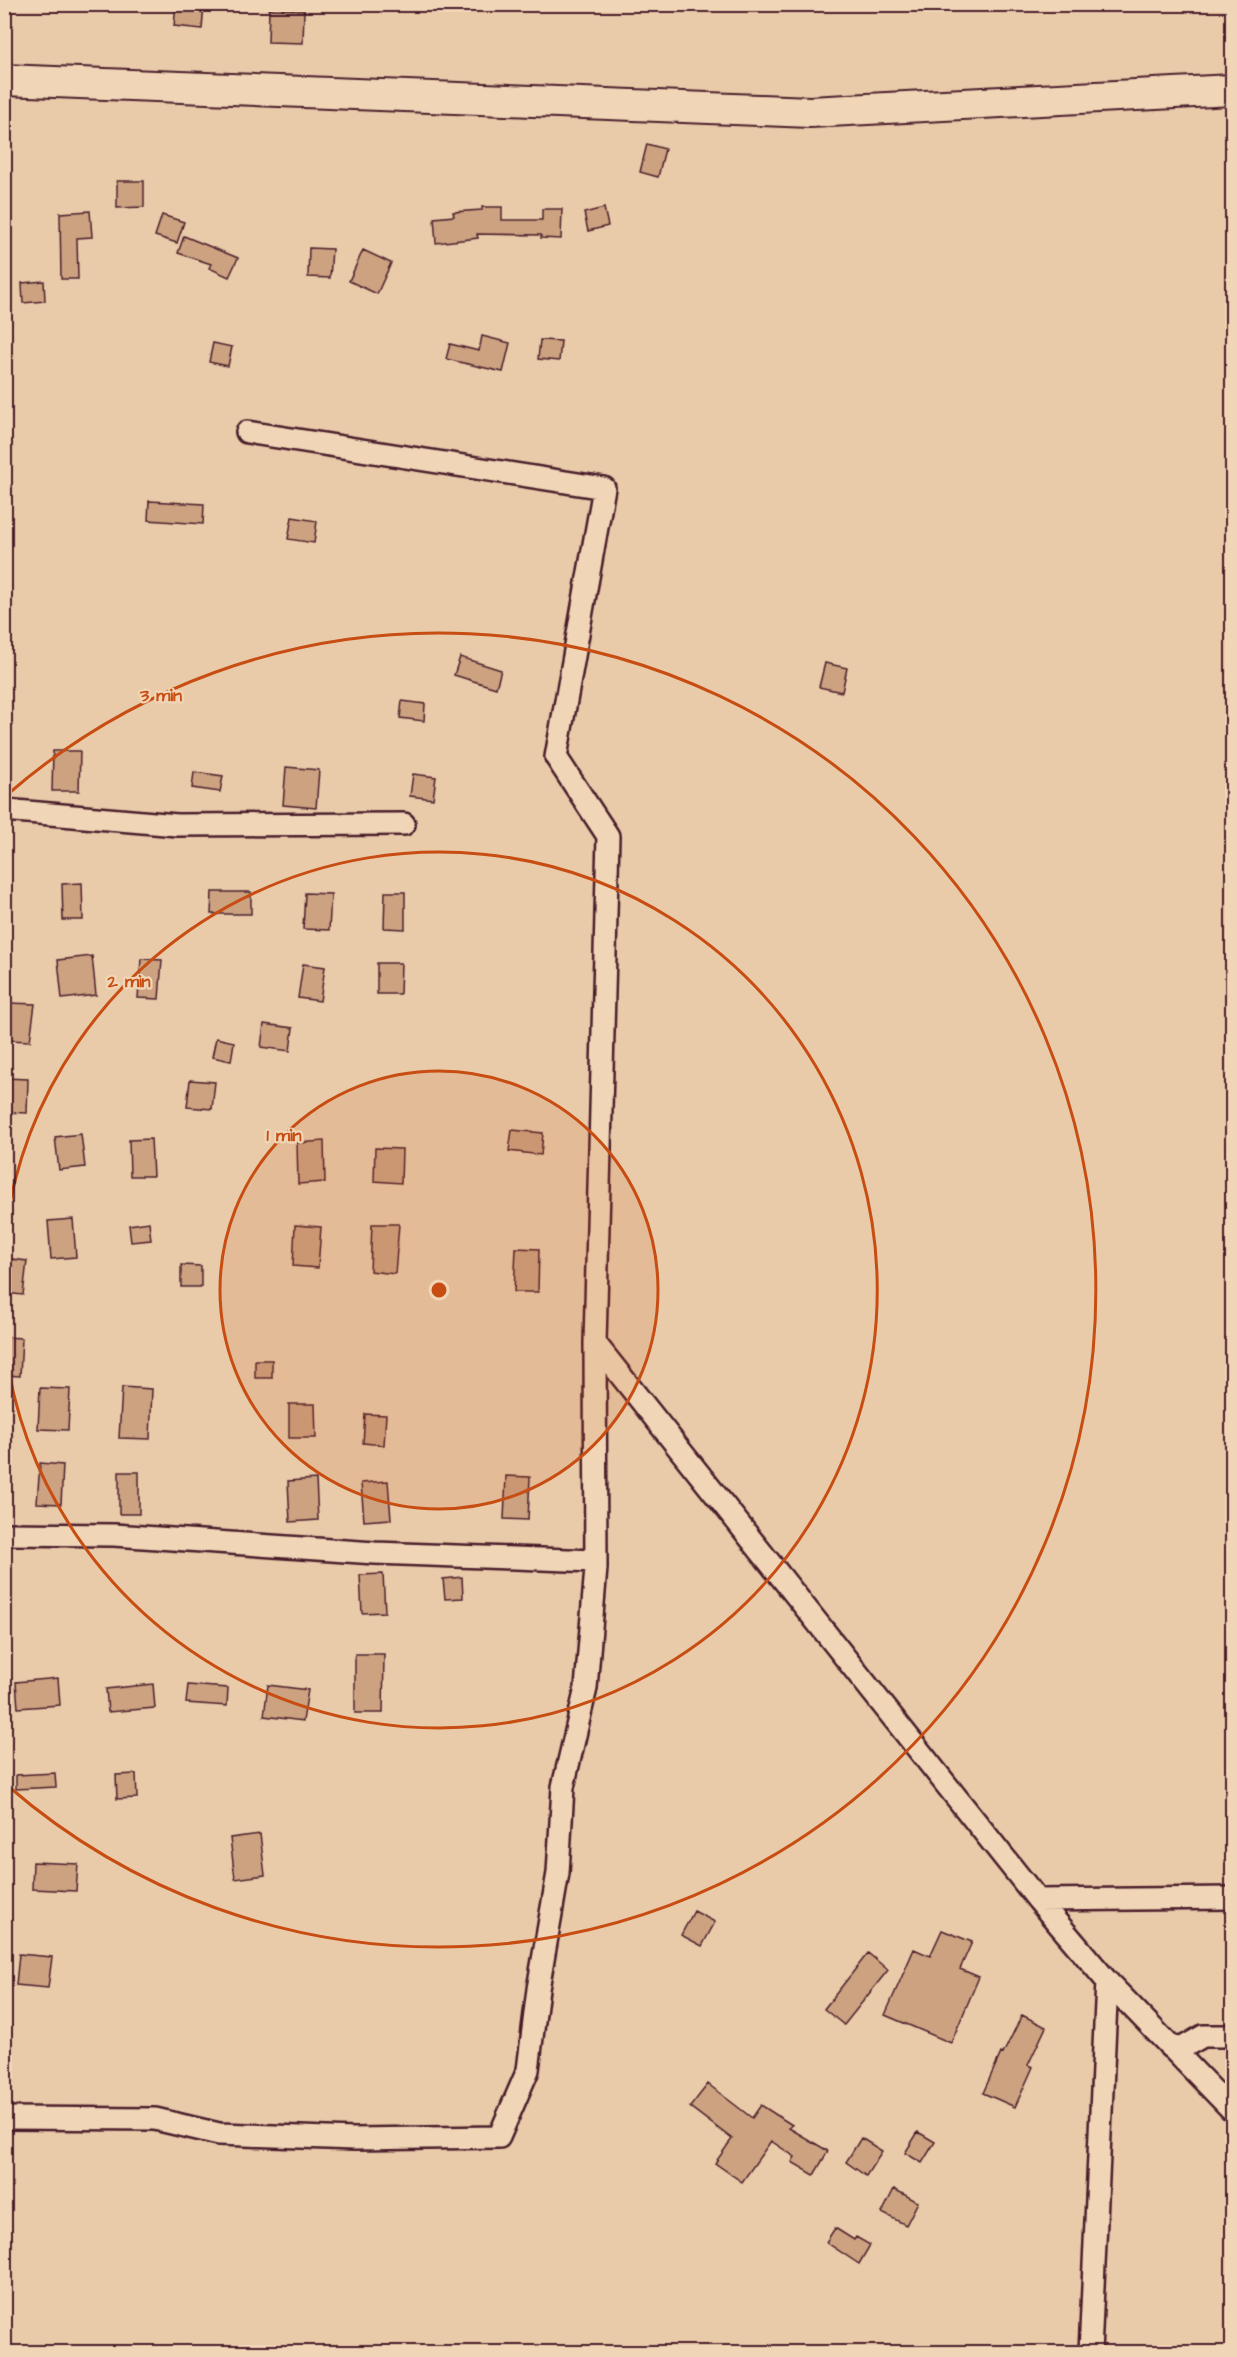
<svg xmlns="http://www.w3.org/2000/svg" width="1237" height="2357" font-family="'Architects Daughter',sans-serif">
  <rect width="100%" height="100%" fill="#e9cbaa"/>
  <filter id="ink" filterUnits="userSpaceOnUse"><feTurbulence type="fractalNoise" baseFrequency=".0167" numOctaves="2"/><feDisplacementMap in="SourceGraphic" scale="12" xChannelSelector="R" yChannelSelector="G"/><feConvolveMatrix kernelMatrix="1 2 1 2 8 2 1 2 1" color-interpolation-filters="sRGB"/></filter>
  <g filter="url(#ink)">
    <path fill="#cca281" stroke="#4a1f2b" stroke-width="1.5" d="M176,4h28l-2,25 -28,-3z
      M269,9l35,1 -1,33 -35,-1z
      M647,144l18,5 -7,28 -18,-5z
      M117,181h27v26l-27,1z
      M482,207h20v13h40v-11h20l-1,30 -20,-1v-3l-64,-1 1,4 -42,5 -2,-25 20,-2 -1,-4 29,-2z
      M604,208l4,18 -20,5 -4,-18z
      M90,211l2,26 -15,1 1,41h-17l-1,-66z
      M162,215l22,7 -7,21 -22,-7z
      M184,236l54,22 -9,19 -20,-9 2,-4 -33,-11z
      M309,248l23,1 -2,29 -22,-1z
      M363,250l28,13 -14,31 -28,-13z
      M44,281l1,20 -22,2 -1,-20z
      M482,336l28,7 -7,29 -57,-13 4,-15 29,7z
      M540,340l21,1 -2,20 -21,-2z
      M213,343l19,4 -4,19 -19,-4z
      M149,501l55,3 -1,20 -55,-4z
      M292,517l25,4 -3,22 -26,-4z
      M460,657l41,13 -5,18 -42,-13z
      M825,663l22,5 -5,24 -23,-5z
      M402,701l23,3 -1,17 -24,-3z
      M53,751h27l-1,40h-27z
      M286,767l33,3 -3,38 -33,-3z
      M194,772l29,4 -3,16 -28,-4z
      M413,774l23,3 -3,22 -23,-3z
      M82,883l1,37h-20l-1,-36z
      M212,892h39v22h-40z
      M385,892h20v37l-21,-1z
      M305,893l26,1 -2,36 -26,-1z
      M92,956l4,39 -34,4 -4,-39z
      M141,959l21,1 -3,39 -21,-1z
      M377,963h24l-1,31h-23z
      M303,964l22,3 -5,34 -22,-3z
      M9,1003l26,1 -5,37 -23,-1z
      M264,1024l29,4 -3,23 -29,-4z
      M216,1038l18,4 -3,19 -19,-4z
      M4,1078l24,1 -1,34 -23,-1z
      M190,1080l25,2 -3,27 -25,-2z
      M512,1130l31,3 -2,22 -32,-4z
      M81,1134l4,33 -26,3 -4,-33z
      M151,1139l2,37h-23l-1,-36z
      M324,1141l1,41 -27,2 -1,-41z
      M375,1148l27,1 -1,34 -27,-2z
      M73,1219l3,38 -25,2 -3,-38z
      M149,1222l2,18 -20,2 -2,-17z
      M372,1224h27l-4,50 -25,-3z
      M295,1225l26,2 -3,41 -25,-2z
      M516,1248l23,1 -1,43h-24z
      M4,1258l23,3 -4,34 -19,-2z
      M181,1265l20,1v21h-20z
      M4,1337l18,1 -2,38 -16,-1z
      M255,1360h17v18h-17z
      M122,1387l30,2 -2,50 -31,-1z
      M40,1388l30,1 -2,41 -30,-1z
      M289,1404h26l1,34h-27z
      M365,1414l21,1 -2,30 -21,-2z
      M40,1463l23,2 -2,39 -24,-1z
      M119,1472h20v42h-20z
      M506,1476l24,1 -2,43 -24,-1z
      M316,1479l2,41 -28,2 -2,-41z
      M388,1481l3,38 -27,2 -3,-38z
      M383,1574l2,38 -23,1 -2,-38z
      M462,1577l1,21 -18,1 -2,-20z
      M355,1654h29l-1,59h-28z
      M58,1678l2,27 -42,3 -2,-26z
      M153,1684l2,24 -47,4 -2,-23z
      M188,1685l40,3 -1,18 -41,-3z
      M268,1685l40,5 -5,31 -39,-5z
      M55,1773l1,14 -40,2v-14z
      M136,1774l1,24 -20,1 -1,-24z
      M260,1834l5,41 -30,4 -5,-41z
      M33,1862l45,2 -2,27 -44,-2z
      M694,1911l21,11 -13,24 -21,-11z
      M942,1930l30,12 -12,27 19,8 -28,66 -66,-28 29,-66 16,7z
      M868,1953l20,17 -44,55 -20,-16z
      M19,1954l33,3 -4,31 -32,-3z
      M1022,2015l24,12 -18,38 5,2 -18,40 -32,-14 18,-40 2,1z
      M708,2084l44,34 9,-13 31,20 -3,3 39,23 -14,24 -22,-13 3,-5 -24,-16 -29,41 -27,-19 17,-24 -42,-32z
      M918,2132l17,10 -13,21 -17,-10z
      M861,2138l21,13 -16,25 -20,-14z
      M894,2189l24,13 -12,23 -24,-12z
      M835,2228l19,12 2,-3 14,8 -11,19 -33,-22z"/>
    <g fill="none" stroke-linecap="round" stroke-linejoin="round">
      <g stroke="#4a1f2b" stroke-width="26">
        <path id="street" d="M247,432l357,56 -48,269 52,79 -13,507 443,557 194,-2
          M4,810l173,15 227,-1
          M4,1534l110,1 261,18 220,8
          M1038,1900l69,81 125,129
          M1170,2047l12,1 21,-12h29
          M4,2118l151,1 64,15 135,5 145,-2 29,-67 10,-81 20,-116 5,-86 23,-99 10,-120 -1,-225
          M1090,2352l17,-371"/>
      </g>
      <g stroke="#4a1f2b" stroke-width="34">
        <path id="secondary" d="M4,80l806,32 422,-22"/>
      </g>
      <use href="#street" stroke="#f0d6b7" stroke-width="21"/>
      <use href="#secondary" stroke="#f0d6b7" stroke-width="30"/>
    </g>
  </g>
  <circle cx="439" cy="1290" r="219" fill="#c84d12" fill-opacity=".12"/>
  <g fill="none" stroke="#c84d12" stroke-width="3">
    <circle cx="439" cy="1290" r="219"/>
    <path d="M5 1233A438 438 0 1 1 5 1347"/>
    <path d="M8 794A657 657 0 1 1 8 1786"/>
  </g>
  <circle cx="439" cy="1290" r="9" fill="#c84d12" stroke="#f0d6b7" stroke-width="3"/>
  <g font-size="18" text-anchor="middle" font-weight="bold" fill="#c84d12" stroke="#f0d6b7" stroke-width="4.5" stroke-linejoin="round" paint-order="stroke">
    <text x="161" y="701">3 min</text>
    <text x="129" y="987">2 min</text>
    <text x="284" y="1141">1 min</text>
  </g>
  <rect width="1237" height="2357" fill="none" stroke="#f0d6b7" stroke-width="24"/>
  <rect x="12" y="12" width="1213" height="2333" fill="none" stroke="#4a1f2b" stroke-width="2" filter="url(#ink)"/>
</svg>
